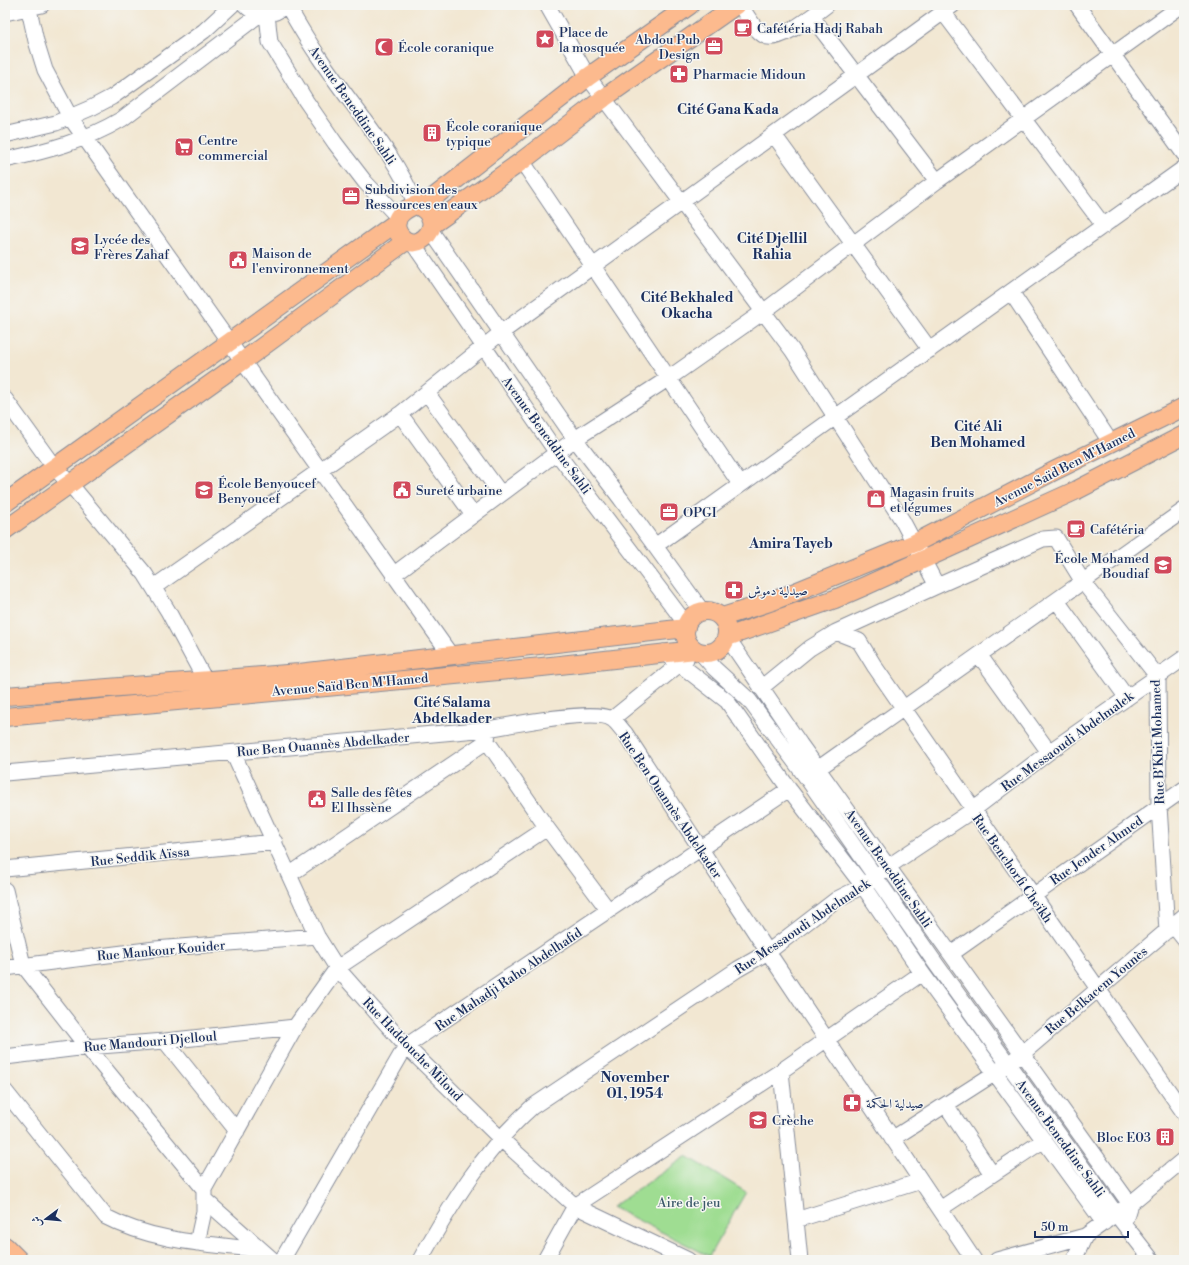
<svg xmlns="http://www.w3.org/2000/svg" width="1189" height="1265" font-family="'Libre Bodoni',Amiri,serif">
  <rect width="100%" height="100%" fill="#f6f6f2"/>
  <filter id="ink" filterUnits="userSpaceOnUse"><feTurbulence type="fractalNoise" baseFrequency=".025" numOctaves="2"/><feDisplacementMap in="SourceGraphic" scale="8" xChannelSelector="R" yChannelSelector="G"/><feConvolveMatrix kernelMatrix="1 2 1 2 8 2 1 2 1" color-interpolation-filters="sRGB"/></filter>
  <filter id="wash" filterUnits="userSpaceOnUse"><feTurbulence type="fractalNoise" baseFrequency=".012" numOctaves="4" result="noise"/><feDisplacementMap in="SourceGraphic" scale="16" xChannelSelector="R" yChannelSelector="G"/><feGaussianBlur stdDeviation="0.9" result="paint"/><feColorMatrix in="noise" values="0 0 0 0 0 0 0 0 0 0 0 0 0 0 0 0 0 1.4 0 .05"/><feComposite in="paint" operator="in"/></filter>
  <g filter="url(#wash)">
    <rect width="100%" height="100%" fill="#f2e7d2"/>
    <path fill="#9fdd92" stroke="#5d8678" d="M687,1156l59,36 -37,64 -97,-49z"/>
  </g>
  <g filter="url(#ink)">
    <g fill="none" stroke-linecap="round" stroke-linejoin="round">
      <g stroke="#868b98" stroke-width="17">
        <path id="minor" d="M28,5l8,36 9,29 25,47 380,537
          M245,5c11,12 29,12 41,0
          M287,5c10,17 20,35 32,52 32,49 75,94 97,148
          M547,5l41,72 204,273 110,170 35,66 106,-47 13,-1 27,44 75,95 1,129 8,125
          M740,5c7,10 15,26 25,31 14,8 51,-23 62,-31
          M1077,5l107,149
          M943,12l161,214
          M5,13l37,-8
          M267,14l3,28 36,59 29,42 30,39 33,35
          M812,17l125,164
          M5,135l51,-12 37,-16 19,-10 92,-66 28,-26
          M774,135l156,215
          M5,160c42,-9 80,-19 117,-41l138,-105
          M522,161l218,323
          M431,231l144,208 46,60 81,112
          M412,242l145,211 129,171
          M1011,292l100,151
          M427,393l74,101
          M5,399l49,68 16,17 75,90 23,37 37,69
          M400,414l73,101
          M655,546l529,-378
          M393,575l182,-136 94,-61 94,-66 174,-131 245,-176
          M154,587l246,-173 102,-82 451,-327
          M1057,601l70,97
          M836,632l23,9 16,26 309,446
          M727,637l73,107 330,460 -6,19
          M664,652l63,49 62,88 74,97 59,87 182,250
          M701,653l13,15 35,32 57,77 130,187 180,250 36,46
          M980,656l69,96
          M761,688l49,-40 26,-16 101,-46
          M612,719l74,-60
          M488,732l-1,9 60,87 62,83
          M233,753l84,183 20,32 69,78 95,93 74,67 113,54
          M819,768l365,-258
          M5,773l483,-44c21,-4 108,-21 124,-10 5,3 9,10 13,14l143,219 206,308
          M5,869l270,-27
          M289,875l198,-134
          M5,890l18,75 64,82 117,142
          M1173,925l11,14
          M951,954l233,-165
          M5,968l150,-19 162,-13
          M165,1041l72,90
          M5,1057l82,-10 78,-6 130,-14
          M781,1071l19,189
          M5,1091l101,126c47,25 103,27 155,33
          M946,1105l46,69
          M892,1139l103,-66 28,-20 161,-137
          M204,1199l69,61
          M940,1209l104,-69
          M796,1220l125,-39
          M197,1243l7,-32v-22l91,-162 42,-59 210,-140
          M282,1260l124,-214 383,-257
          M420,1260c31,-56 64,-110 112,-153l206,-138 30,-17 69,-53 26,-13 26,-20 84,-56 76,-58 135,-94
          M545,1260l30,-54 206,-135 141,-98
          M997,1260l88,-24 45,-32 54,-45
          M1074,1260l11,-24"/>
      </g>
      <g stroke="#868b98" stroke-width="20">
        <path id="major" d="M416,205c36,15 0,55 -17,29 -9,-15 5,-25 17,-29z
          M421,207l167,-130 102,-72
          M432,225l90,-64 82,-63 132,-93
          M5,503l392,-281
          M5,530l238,-169 163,-120
          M685 632a21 21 0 1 1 42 0a21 21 0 1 1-42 0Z
          M722,617l51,-16 142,-58 139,-72 130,-64
          M727,637l108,-38 30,-13 212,-96 107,-55
          M5,696l294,-23 387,-45
          M5,717l537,-50 153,-17
          M5,1246l14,14"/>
      </g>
      <use href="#minor" stroke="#fff" stroke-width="15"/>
      <use href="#major" stroke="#fcba8e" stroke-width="18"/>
    </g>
  </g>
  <defs>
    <g id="cafe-square" transform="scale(1)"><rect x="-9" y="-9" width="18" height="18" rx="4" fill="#d1495b" stroke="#f6f6f2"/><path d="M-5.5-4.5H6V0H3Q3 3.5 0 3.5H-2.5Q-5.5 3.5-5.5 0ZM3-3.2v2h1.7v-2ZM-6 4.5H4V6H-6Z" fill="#fff"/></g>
    <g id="sight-square" transform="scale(1)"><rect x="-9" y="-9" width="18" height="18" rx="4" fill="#d1495b" stroke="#f6f6f2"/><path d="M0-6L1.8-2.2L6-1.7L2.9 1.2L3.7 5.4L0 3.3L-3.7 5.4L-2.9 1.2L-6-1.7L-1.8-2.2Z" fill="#fff"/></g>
    <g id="office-square" transform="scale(1)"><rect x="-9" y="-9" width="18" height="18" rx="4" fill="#d1495b" stroke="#f6f6f2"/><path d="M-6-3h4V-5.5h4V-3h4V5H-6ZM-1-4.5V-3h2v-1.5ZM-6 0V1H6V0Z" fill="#fff"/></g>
    <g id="mosque-square" transform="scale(1)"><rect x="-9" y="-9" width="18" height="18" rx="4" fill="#d1495b" stroke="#f6f6f2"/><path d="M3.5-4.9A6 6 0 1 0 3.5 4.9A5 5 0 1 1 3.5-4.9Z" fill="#fff"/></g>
    <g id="pharmacy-square" transform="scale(1)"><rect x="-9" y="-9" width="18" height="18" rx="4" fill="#d1495b" stroke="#f6f6f2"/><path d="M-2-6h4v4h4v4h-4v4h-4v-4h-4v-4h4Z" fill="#fff"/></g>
    <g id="building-square" transform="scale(1)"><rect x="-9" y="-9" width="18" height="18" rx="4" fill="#d1495b" stroke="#f6f6f2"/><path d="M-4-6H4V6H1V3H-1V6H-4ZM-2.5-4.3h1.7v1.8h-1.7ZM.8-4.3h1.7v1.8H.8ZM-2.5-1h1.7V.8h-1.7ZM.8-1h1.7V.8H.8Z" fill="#fff"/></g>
    <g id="supermarket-square" transform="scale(1)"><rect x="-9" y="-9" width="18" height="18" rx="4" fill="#d1495b" stroke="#f6f6f2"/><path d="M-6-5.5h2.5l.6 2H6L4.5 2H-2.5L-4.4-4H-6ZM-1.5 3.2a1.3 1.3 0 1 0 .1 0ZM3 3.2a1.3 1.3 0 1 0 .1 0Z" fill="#fff"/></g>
    <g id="school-square" transform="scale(1)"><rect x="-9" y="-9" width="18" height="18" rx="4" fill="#d1495b" stroke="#f6f6f2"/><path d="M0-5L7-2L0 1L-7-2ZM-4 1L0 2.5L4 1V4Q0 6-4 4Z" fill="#fff"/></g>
    <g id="civic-square" transform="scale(1)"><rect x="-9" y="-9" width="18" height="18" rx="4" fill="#d1495b" stroke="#f6f6f2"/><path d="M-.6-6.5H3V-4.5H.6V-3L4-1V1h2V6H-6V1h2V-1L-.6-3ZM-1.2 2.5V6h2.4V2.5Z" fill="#fff"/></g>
    <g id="shop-square" transform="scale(1)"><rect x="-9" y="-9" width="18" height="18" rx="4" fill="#d1495b" stroke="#f6f6f2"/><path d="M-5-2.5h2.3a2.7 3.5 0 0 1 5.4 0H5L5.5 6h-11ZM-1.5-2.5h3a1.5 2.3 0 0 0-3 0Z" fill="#fff"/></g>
  </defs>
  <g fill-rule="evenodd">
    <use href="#cafe-square" x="743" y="28"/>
    <use href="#sight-square" x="545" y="39"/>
    <use href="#office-square" x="714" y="46"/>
    <use href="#mosque-square" x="384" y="47"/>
    <use href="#pharmacy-square" x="679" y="74"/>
    <use href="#building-square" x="432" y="133"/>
    <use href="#supermarket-square" x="184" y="147"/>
    <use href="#office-square" x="351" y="196"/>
    <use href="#school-square" x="80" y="246"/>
    <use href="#civic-square" x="238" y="260"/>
    <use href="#school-square" x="204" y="490"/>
    <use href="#civic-square" x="402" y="490"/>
    <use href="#shop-square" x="876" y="499"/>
    <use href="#office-square" x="669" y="512"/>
    <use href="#cafe-square" x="1076" y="529"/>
    <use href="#school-square" x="1163" y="565"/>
    <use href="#pharmacy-square" x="734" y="590"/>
    <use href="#civic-square" x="317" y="799"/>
    <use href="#pharmacy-square" x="852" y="1103"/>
    <use href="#school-square" x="758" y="1120"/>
    <use href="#building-square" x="1165" y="1137"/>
  </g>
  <g text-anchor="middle" stroke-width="3" stroke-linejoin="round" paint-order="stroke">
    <g font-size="13" fill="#1b2f5e" stroke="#f6f6f2" text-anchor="start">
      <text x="757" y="33">Cafétéria Hadj Rabah</text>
      <text x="559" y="37">Place de<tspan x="559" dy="15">la mosquée</tspan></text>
      <text x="700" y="44" text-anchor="end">Abdou Pub<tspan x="700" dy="15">Design</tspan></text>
      <text x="398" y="52">École coranique</text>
      <text x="693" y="79">Pharmacie Midoun</text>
      <text x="446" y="131">École coranique<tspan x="446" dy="15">typique</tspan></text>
      <text x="198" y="145">Centre<tspan x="198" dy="15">commercial</tspan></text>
      <text x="365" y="194">Subdivision des<tspan x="365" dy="15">Ressources en eaux</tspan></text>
      <text x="94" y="244">Lycée des<tspan x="94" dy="15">Frères Zahaf</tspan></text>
      <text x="252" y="258">Maison de<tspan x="252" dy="15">l'environnement</tspan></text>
      <text x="218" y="488">École Benyoucef<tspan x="218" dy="15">Benyoucef</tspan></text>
      <text x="416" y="495">Sureté urbaine</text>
      <text x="890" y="497">Magasin fruits<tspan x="890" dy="15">et légumes</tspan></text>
      <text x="683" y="517">OPGI</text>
      <text x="1090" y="534">Cafétéria</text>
      <text x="1149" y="563" text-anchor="end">École Mohamed<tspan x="1149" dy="15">Boudiaf</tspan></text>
      <text x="748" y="595">صيدلية دموش</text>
      <text x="331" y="797">Salle des fêtes<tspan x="331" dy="15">El Ihssène</tspan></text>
      <text x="866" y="1108">صيدلية الحكمة</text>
      <text x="772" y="1125">Crèche</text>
      <text x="1151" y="1142" text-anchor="end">Bloc E03</text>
    </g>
    <g font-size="13" fill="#1b2f5e" stroke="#f6f6f2">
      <text transform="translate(353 105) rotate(55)" y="5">Avenue Beneddine Sahli</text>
      <text transform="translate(547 435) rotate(54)" y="5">Avenue Beneddine Sahli</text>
      <text transform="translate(1064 467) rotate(-27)" y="5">Avenue Saïd Ben M'Hamed</text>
      <text transform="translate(350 684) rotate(-5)" y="5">Avenue Saïd Ben M'Hamed</text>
      <text transform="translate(1067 741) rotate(-36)" y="5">Rue Messaoudi Abdelmalek</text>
      <text transform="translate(1157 742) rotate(-92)" y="5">Rue B'Khit Mohamed</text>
      <text transform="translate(323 744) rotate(-5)" y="5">Rue Ben Ouannès Abdelkader</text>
      <text transform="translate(671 805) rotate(56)" y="5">Rue Ben Ouannès Abdelkader</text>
      <text transform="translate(1096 850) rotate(-35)" y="5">Rue Jender Ahmed</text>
      <text transform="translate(140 856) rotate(-6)" y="5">Rue Seddik Aïssa</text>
      <text transform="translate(889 868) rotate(55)" y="5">Avenue Beneddine Sahli</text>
      <text transform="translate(1013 868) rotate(55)" y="5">Rue Benchorfi Cheïkh</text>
      <text transform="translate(802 926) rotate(-34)" y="5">Rue Messaoudi Abdelmalek</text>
      <text transform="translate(161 950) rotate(-5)" y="5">Rue Mankour Kouider</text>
      <text transform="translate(508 979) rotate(-34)" y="5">Rue Mahadji Raho Abdelhafid</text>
      <text transform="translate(1096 990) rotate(-40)" y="5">Rue Belkacem Younès</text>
      <text transform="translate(150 1041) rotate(-5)" y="5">Rue Mandouri Djelloul</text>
      <text transform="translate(413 1049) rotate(46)" y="5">Rue Haddouche Miloud</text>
      <text transform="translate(1061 1138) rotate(54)" y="5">Avenue Beneddine Sahli</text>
    </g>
    <g font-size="13" fill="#3c5a6b" stroke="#f6f6f2">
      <text x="689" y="1207">Aire de jeu</text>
    </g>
    <g font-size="14" font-weight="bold" fill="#1b2f5e" stroke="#f6f6f2">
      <text x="728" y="114">Cité Gana Kada</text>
      <text x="772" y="243">Cité Djellil<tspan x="772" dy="16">Rahia</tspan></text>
      <text x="687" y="302">Cité Bekhaled<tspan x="687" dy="16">Okacha</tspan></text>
      <text x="978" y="431">Cité Ali<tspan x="978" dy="16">Ben Mohamed</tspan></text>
      <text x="791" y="548">Amira Tayeb</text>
      <text x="452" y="707">Cité Salama<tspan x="452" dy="16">Abdelkader</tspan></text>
      <text x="635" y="1082">November<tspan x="635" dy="16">01, 1954</tspan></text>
    </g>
  </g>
  <rect width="1189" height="1265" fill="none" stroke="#f6f6f2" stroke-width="20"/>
  <g transform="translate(46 1219) rotate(254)" stroke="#f6f6f2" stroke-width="3" paint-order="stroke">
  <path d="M0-3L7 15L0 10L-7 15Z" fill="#1b2f5e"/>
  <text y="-6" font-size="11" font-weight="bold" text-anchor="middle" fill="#1b2f5e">ش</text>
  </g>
  <path d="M1035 1231v6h93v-6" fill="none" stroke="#1b2f5e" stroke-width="2"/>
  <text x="1041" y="1231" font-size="12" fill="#1b2f5e" stroke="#f6f6f2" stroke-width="3" paint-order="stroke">50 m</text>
</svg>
